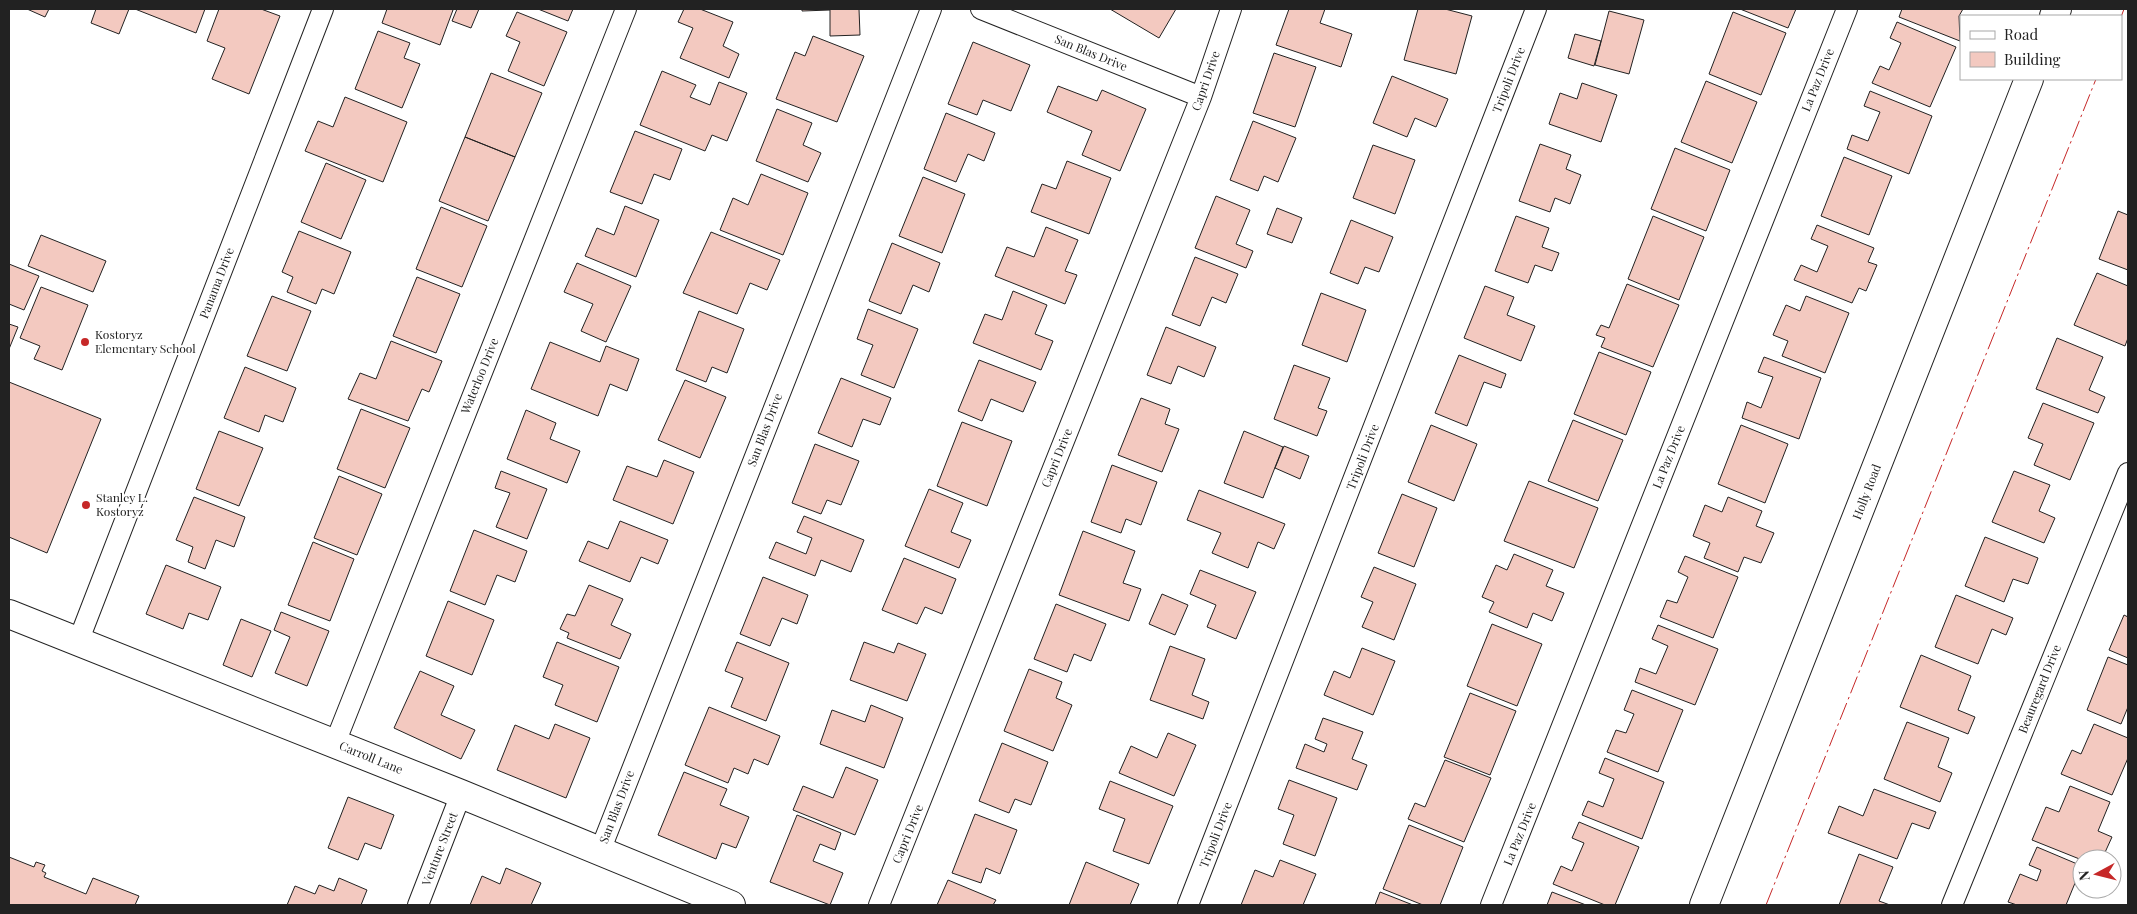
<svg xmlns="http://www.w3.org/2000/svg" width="2137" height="914" font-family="'Playfair Display',serif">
  <rect width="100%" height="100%" fill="#fff"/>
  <path fill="#f3c9c0" stroke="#222" d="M27,9h22l-4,8z
    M96,9h33l-10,25 -28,-11z
    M135,9h70l-9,24z
    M219,9h42l19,7 -31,78 -37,-15 13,-31 -18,-7z
    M387,9h63l3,1 -13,35 -58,-22z
    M457,9h22l-8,19 -19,-7z
    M538,9h35l-5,12z
    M684,9h16l33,13 -10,24 16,8 -10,24 -49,-20 13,-30 -15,-6z
    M802,9h57l1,26 -30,1v-26l-28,1z
    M1110,9h66l-17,29z
    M1289,9h36l-5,14 32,11 -11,33 -65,-22z
    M1418,9h27l27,7 -16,58 -52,-14z
    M1740,9h56l-8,19z
    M1902,9h61l-4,7 1,25 -61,-24z
    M1609,11l35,9 -15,54 -34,-9z
    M517,12l50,20 -23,54 -36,-15 12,-29 -14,-6z
    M1733,12l53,21 -25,62 -52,-21z
    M1897,22l59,25 -26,60 -58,-24 8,-17 9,4 12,-27 -11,-5z
    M378,31l32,12 -6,15 16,6 -18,44 -47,-19z
    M1575,34l26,7 -7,25 -26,-8z
    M813,36l51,20 -27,66 -61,-23 19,-47 10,4z
    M973,42l57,23 -19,46 -28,-11 -6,15 -29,-11z
    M1274,53l42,14 -21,60 -42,-14z
    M662,71l34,14 -6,12 20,8 9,-23 28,11 -20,48 -15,-6 -7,16 -65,-26z
    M491,73l51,20 -27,64 -50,-20z
    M1392,76l56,23 -12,28 -21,-9 -8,19 -34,-14z
    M1706,81l51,21 -25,61 -51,-21z
    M1582,83l35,12 -16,47 -52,-18 11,-31 17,6z
    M1058,86l39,15 5,-11 44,19 -26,62 -38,-16 10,-24 -45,-19z
    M1870,91l62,25 -23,58 -62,-25 5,-14 16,6 12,-29 -16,-6z
    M345,97l62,25 -24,60 -78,-31 13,-30 15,6z
    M777,109l35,14 -9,22 18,8 -13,29 -52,-21z
    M946,113l49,20 -11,28 -16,-7 -12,28 -32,-13z
    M1253,121l43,17 -18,44 -14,-6 -6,15 -28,-11z
    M635,131l47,18 -12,31 -16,-6 -12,30 -32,-12z
    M465,137l50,20 -27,64 -49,-20z
    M1540,144l31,11 -5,14 15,6 -11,29 -15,-6 -5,14 -31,-11z
    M1373,145l42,15 -20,54 -42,-16z
    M1675,148l55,22 -24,61 -55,-22z
    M1844,157l48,19 -23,59 -48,-19z
    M1067,161l44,17 -22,56 -58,-22 11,-28 14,5z
    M326,163l40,17 -25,59 -40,-17z
    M761,174l47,19 -25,62 -63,-25 13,-32 15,7z
    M923,177l42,17 -23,59 -43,-17z
    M1216,196l34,14 -14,34 17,7 -7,17 -51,-20z
    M625,206l34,14 -23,57 -51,-21 12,-28 17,7z
    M441,207l46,19 -25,61 -46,-18z
    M1277,208l25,10 -10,25 -25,-9z
    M2118,211l10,4v55l-29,-11z
    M1516,216l33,12 -7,19 17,6 -7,18 -17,-6 -7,18 -33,-12z
    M1653,216l51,21 -25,63 -51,-21z
    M1351,220l42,17 -14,35 -14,-5 -7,17 -28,-11z
    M1817,225l57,23 -6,14 9,3 -11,26 -7,-3 -7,15 -58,-23 7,-15 16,7 11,-26 -17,-7z
    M1046,227l32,13 -13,31 12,4 -12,29 -70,-28 12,-29 27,10z
    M299,231l52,21 -17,42 -12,-5 -6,15 -29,-12 6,-15 -11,-5z
    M711,232l69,28 -13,30 -17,-7 -13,31 -54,-21z
    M41,235l65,26 -13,31 -65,-26z
    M892,243l48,20 -11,29 -16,-7 -12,29 -32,-13z
    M1195,257l43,17 -12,29 -14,-6 -12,29 -28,-11z
    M577,263l54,23 -25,56 -25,-11 12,-27 -29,-12z
    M9,264l30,12 -15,34 -15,-6z
    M2097,273l31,13v52l-3,8 -51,-21z
    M417,277l43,17 -24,59 -43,-17z
    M1627,284l52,21 -26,62 -52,-20 4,-9 -9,-3 5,-10 8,3z
    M1485,286l29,11 -7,18 28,11 -14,35 -57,-23z
    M41,287l47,18 -26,65 -28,-11 6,-13 -20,-8z
    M1013,291l34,14 -12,29 18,7 -12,29 -68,-27 12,-29 17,6z
    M1321,293l45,17 -19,52 -45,-17z
    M272,296l39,15 -24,60 -40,-15z
    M1806,296l43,17 -24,60 -43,-17 6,-15 -15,-6 13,-30 14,6z
    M868,309l50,20 -24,59 -33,-13 12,-30 -16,-6z
    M699,311l45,18 -17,44 -15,-6 -6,15 -30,-12z
    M9,324l9,3 -9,22z
    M1166,327l50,20 -12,30 -26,-11 -7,18 -24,-9z
    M2057,338l46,19 -14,33 16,7 -7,16 -62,-24z
    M391,341l51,20 -13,31 -7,-3 -14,32 -60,-22 12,-26 16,6z
    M550,342l50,20 6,-16 33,13 -12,32 -17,-7 -12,32 -67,-27z
    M1599,352l52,20 -25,63 -52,-21z
    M1459,355l47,19 -5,14 -17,-6 -17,44 -32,-13z
    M1764,357l57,21 -22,61 -57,-21 5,-16 14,6 12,-31 -15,-5z
    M979,360l57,22 -13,30 -32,-13 -9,22 -24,-10z
    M1294,365l36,13 -12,30 9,3 -10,25 -43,-17z
    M245,367l51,21 -13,34 -18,-7 -6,17 -35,-14z
    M841,378l50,20 -11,27 -17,-6 -11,28 -34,-14z
    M685,380l41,17 -26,61 -42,-18z
    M9,382l92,37 -54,134 -38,-16z
    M1141,398l29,11 -5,15 14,5 -17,43 -44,-17z
    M2043,403l51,20 -24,57 -36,-15 9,-21 -15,-6z
    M361,409l49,19 -25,60 -48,-19z
    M526,410l30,13 -6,16 30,12 -13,32 -60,-24z
    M1573,420l50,20 -25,61 -50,-20z
    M962,422l50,19 -25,65 -50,-20z
    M1431,425l46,19 -23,57 -46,-19z
    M1741,425l47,19 -23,59 -47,-19z
    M219,431l44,17 -24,58 -43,-17z
    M1244,431l39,16 -20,51 -39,-15z
    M815,444l44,17 -18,44 -14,-5 -6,14 -29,-11z
    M1284,446l25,10 -9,23 -25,-11z
    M664,460l30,12 -21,52 -60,-24 14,-34 30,11z
    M1112,465l45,17 -16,43 -15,-6 -5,14 -30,-11z
    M501,471l46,18 -20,50 -31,-12 14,-34 -15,-5z
    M2014,471l36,14 -11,26 16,7 -11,25 -52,-21z
    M339,476l43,18 -25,61 -43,-17z
    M1529,481l69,27 -24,60 -70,-27z
    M929,489l34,14 -12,29 20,8 -12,28 -54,-22z
    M1199,490l86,34 -11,25 -16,-7 -10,26 -36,-15 9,-20 -34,-13z
    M1402,494l35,14 -23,59 -36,-14z
    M194,497l51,20 -11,30 -18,-7 -11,29 -17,-7 5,-15 -17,-7z
    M1728,497l34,14 -6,15 18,7 -13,30 -17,-6 -6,15 -34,-14 6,-15 -17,-7 12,-31 17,7z
    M804,516l60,24 -13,32 -30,-12 -6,16 -46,-18 7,-16 30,12 6,-16 -15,-6z
    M620,521l48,19 -10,24 -17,-7 -11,25 -51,-21 9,-20 20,8z
    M474,530l53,21 -12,31 -18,-7 -12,30 -35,-14z
    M1083,531l52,20 -12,32 18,6 -12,32 -70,-26z
    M1985,537l53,21 -10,26 -15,-5 -9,23 -39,-16z
    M313,542l41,17 -24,62 -42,-16z
    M1514,554l39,16 -7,16 18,7 -12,28 -19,-8 -6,15 -38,-16 5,-10 -12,-5 14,-32 11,5z
    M1685,556l53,21 -25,61 -53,-21 7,-17 10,3 11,-26 -10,-5z
    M904,558l52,21 -14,35 -17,-7 -8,17 -35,-14z
    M166,565l55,22 -13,33 -19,-7 -6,16 -37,-15z
    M1374,567l42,17 -22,56 -32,-13 11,-25 -12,-5z
    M1200,570l56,22 -20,47 -29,-12 9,-22 -26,-11z
    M763,577l45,18 -11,29 -15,-6 -12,28 -30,-12z
    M589,585l34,14 -12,26 20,9 -11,25 -53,-21 2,-5 -9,-4 7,-15 8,2z
    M1162,594l26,11 -13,30 -26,-11z
    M1956,595l57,23 -7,17 -14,-6 -14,35 -43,-17z
    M448,601l46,19 -22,55 -46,-19z
    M1056,604l50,20 -15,37 -17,-7 -7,18 -33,-13z
    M281,612l48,19 -22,55 -32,-13 15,-36 -16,-7z
    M2124,615l4,2v41l-19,-8z
    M241,619l30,12 -19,46 -29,-12z
    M1492,624l50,20 -25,62 -50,-20z
    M1658,625l60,24 -23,56 -60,-23 5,-14 16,6 12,-28 -16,-7z
    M557,642l62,25 -22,55 -42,-17 8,-20 -20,-8z
    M737,642l52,21 -23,58 -35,-14 12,-29 -18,-7z
    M864,642l30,11 4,-10 28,11 -19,47 -57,-21z
    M1170,646l35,13 -13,36 17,7 -6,17 -53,-19z
    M1362,648l33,13 -22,54 -49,-20 10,-24 16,7z
    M1921,655l50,21 -13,34 17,7 -7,17 -68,-27z
    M2108,657l20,8v42l-7,17 -34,-14z
    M1029,669l33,13 -6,16 16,7 -19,46 -49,-20z
    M420,671l34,15 -13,29 34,15 -14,29 -67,-31z
    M1632,690l51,20 -25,62 -51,-20 9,-22 10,3 8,-19 -10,-4z
    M1470,693l46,18 -26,64 -46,-18z
    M871,705l32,13 -19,50 -64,-24 12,-34 33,12z
    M709,707l71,29 -12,29 -14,-6 -6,15 -14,-6 -6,15 -43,-18z
    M1323,718l40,14 -11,27 15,6 -10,25 -61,-22 9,-24 19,8 3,-8 -12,-5z
    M1907,722l42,16 -11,29 14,6 -12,29 -56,-23z
    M555,724l35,14 -24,60 -69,-28 18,-45 34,14z
    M2094,724l34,14v20l-16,37 -51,-21 11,-24 9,4z
    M1168,733l28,12 -22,51 -55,-23 12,-27 26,12z
    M1002,743l46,19 -17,43 -16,-6 -6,14 -30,-12z
    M1605,758l59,24 -22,57 -60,-24 6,-14 15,6 11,-28 -15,-6z
    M1445,760l46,18 -27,64 -56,-23 7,-16 10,4z
    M846,767l32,13 -23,55 -62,-25 10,-24 30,12z
    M684,772l43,17 -7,16 29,12 -13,31 -14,-5 -6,16 -58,-24z
    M1289,780l48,18 -22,58 -32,-12 11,-29 -16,-6z
    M1110,781l63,25 -24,58 -36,-13 12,-32 -26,-10z
    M2070,786l40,16 -12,29 14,6 -10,22 -20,1 -50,-20 14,-33 13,5z
    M1874,789l62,23 -7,17 -17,-6 -15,36 -69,-26 11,-27 24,10z
    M348,797l46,18 -13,34 -16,-6 -7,17 -30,-12z
    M975,814l42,16 -17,44 -14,-6 -5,15 -29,-10z
    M797,815l44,18 -6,17 -15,-6 -7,17 30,12 -13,32 -60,-23z
    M1579,822l60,25 -24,58h-10l-52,-21 8,-18 11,5 12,-28 -12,-5z
    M1409,825l54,22 -23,58h-17l-40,-16z
    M2037,847l45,19 -16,39h-49l-9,-3 12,-28 17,7 4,-11 -12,-5z
    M1859,854l34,13 -14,34 11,4h-51z
    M9,857l25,10 2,-5 9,3 -3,6 4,2 -2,4 42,17 7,-16 46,18 -4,9h-126z
    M1280,860l36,14 -13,31h-62l14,-35 18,7z
    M1086,862l53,22 -9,21h-61z
    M506,868l35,15 -10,22h-61l12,-29 18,8z
    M339,878l28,12 -6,15h-74l8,-19 20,8 4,-9 15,6z
    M948,880l48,20 -3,5h-56z
    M1380,892l33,13h-38z
    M1552,892l34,13h-39z"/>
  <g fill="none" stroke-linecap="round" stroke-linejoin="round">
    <g stroke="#222" stroke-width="22">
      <path id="street" d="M981,9l220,88
        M78,642l245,-633
        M335,743l291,-734
        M600,851l331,-842
        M418,905l43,-111
        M879,905l322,-808 30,-88
        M1188,905l348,-896
        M1491,905l356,-896
        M1952,905l176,-432"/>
    </g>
    <g stroke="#222" stroke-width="30">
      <path id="secondary" d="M2054,16l3,-7
        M9,614l452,180 270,111
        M1704,905l325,-826"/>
    </g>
    <use href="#street" stroke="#fff" stroke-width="20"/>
    <use href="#secondary" stroke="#fff" stroke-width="28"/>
    <path stroke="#c62828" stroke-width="1" stroke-dasharray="18 4 2.5 4" stroke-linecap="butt" d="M2121,17l3,-8
      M1766,905l330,-826"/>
  </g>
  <g fill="#c62828" stroke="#fff" stroke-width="2">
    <circle cx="85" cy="342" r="5"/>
    <circle cx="86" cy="505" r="5"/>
  </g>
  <g text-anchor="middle" stroke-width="4" stroke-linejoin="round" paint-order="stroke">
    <g font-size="12" fill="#222" stroke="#fff">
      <text transform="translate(1091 53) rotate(22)" y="4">San Blas Drive</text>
      <text transform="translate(1509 80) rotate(-69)" y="4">Tripoli Drive</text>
      <text transform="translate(1818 80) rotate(-68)" y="4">La Paz Drive</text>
      <text transform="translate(1206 81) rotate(-71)" y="4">Capri Drive</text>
      <text transform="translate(217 283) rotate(-69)" y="4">Panama Drive</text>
      <text transform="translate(480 376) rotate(-68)" y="4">Waterloo Drive</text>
      <text transform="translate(765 430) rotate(-69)" y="4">San Blas Drive</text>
      <text transform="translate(1363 457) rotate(-69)" y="4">Tripoli Drive</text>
      <text transform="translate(1669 457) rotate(-68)" y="4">La Paz Drive</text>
      <text transform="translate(1057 458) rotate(-68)" y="4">Capri Drive</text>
      <text transform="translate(1867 492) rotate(-69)" y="4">Holly Road</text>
      <text transform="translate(2040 689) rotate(-68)" y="4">Beauregard Drive</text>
      <text transform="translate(371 758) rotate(22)" y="4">Carroll Lane</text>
      <text transform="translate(617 807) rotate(-69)" y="4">San Blas Drive</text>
      <text transform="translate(908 834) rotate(-68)" y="4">Capri Drive</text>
      <text transform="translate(1520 834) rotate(-68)" y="4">La Paz Drive</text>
      <text transform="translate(1216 835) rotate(-69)" y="4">Tripoli Drive</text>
      <text transform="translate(440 849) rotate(-69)" y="4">Venture Street</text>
    </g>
    <g font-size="12" fill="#222" stroke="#fff" text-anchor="start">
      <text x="95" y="339">Kostoryz<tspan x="95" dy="14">Elementary School</tspan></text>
      <text x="96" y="502">Stanley L.<tspan x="96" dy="14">Kostoryz</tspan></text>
    </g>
  </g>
  <rect width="2137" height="914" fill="none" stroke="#222222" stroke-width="20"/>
  <rect x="1960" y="15" width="162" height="65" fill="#ffffff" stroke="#a7a7a7"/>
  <rect x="1970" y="31" width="25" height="8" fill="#ffffff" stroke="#a7a7a7"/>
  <text x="2004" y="40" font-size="15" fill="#222222">Road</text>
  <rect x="1970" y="52" width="25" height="15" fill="#f3c9c0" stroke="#a7a7a7"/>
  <text x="2004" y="65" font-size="15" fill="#222222">Building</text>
  <g transform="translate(2097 874) rotate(263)"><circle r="24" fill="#ffffff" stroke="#a7a7a7"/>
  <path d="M0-4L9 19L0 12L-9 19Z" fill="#c62828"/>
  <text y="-8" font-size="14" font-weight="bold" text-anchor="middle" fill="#222222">N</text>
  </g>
</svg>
